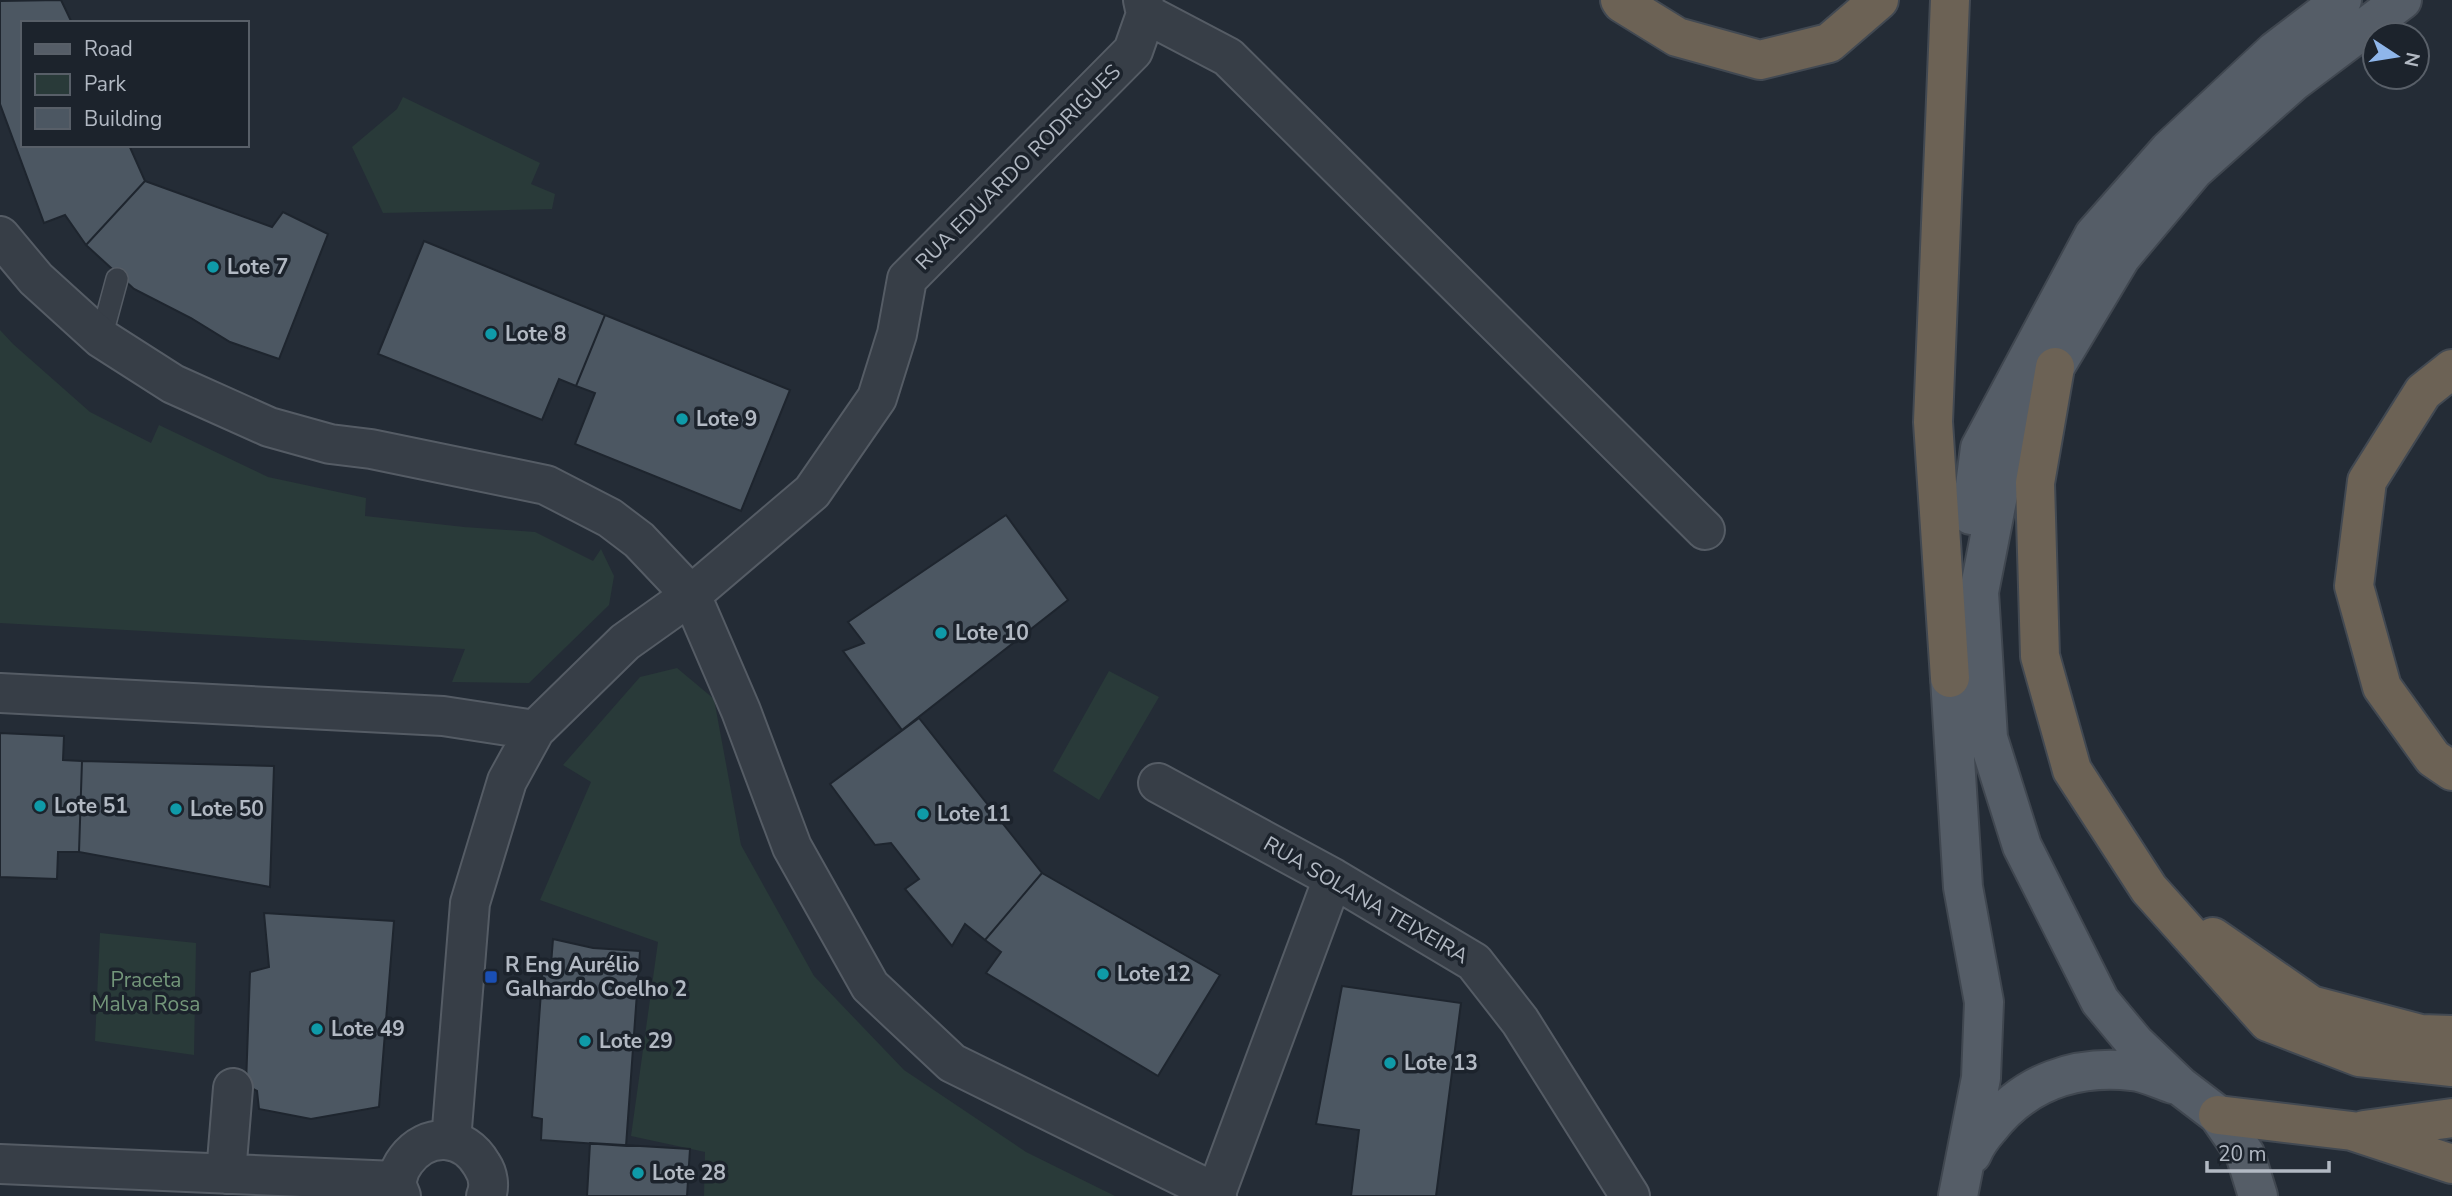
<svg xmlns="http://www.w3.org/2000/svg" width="2452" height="1196" font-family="'Nunito Sans',sans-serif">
  <rect width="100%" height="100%" fill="#242c36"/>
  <path fill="#293a39" d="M403,97l137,66 -9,21 24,10 -3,15 -169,4 -31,-66 45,-38z
    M0,330l13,14 77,68 61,31 8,-18 109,52 98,21 -1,18 99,11 71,5 58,29 8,-12 13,27 -5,29 -80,78 -77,-1 13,-33 -465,-26z
    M677,668l37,31 27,146 73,131 90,94 122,82 89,44h-411l1,-44 -74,-16 27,-194 -118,-42 51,-118 -28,-17 77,-88z
    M1109,671l50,26 -60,103 -46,-29z
    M100,933l96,10 -2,112 -99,-14z"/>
  <path fill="#4c5762" stroke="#1e252e" stroke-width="2" d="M61,0l11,23h-49v122h106l16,36 -59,64 -21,-30 -21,8 -44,-119v-103z
    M145,181l127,46 11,-15 45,22 -49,125 -49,-17 -39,-24 -57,-29 -48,-44z
    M424,241l181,74 -29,71 -17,-7 -17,41 -164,-66z
    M605,315l185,75 -49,121 -166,-67 20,-51 -19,-7z
    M1006,515l62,85 -166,130 -59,-79 21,-8 -16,-21z
    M919,718l123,155 -57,67 -20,-16 -13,22 -47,-57 14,-10 -28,-36 -16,2 -45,-61z
    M0,733l64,3 -1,24 19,1 -3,91h-21l-1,27 -57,-2z
    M82,761l192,5 -4,121 -191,-35z
    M1042,873l178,102 -62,101 -172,-103 15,-21 -16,-12z
    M264,913l130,8 -15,186 -68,12 -52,-10 -2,-18 -11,-6 4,-113 19,-5z
    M553,939l40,9 47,3 -14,195 -85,-6 1,-21 -10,-2 11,-153 8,1z
    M1342,986l119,17 -25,193h-85l8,-66 -43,-6z
    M590,1143l100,6 -3,47h-100z"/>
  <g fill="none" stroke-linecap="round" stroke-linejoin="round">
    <g stroke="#555c65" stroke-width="24">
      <path id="lane" d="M101,338l16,-59"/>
    </g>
    <g stroke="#555c65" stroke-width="42">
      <path id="street" d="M1146,14l82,43 477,473
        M0,236l36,43 65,59 72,46 96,43 61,17 41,5 175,36 64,33 29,22 52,55 50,116 51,136 78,139 82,77 264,130 1,3
        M0,693l443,23 92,14
        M1158,783l175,95 141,84 46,59 110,175
        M451,1141l19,-238 37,-122 28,-51 90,-88 66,-47 121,-103 65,-94 20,-64 10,-55 226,-228 13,-37 -3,-14
        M0,1164l396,17
        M226,1174l7,-86
        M1216,1193l117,-315
        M401,1196c-2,-5 -5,-11 -4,-16 1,-6 5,-15 9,-20 21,-28 58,-27 76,5 6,9 8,21 4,31"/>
    </g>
    <g stroke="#404750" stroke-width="42">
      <path id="primary" d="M1971,515l9,-67 114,-213 75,-85 106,-99 67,-51
        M1954,644l-4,34 13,209 21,115 -3,76 -23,118
        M1972,1154c4,-10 10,-18 17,-26 36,-46 86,-63 143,-57 14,1 28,9 41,13
        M2258,1196l-13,-42 -27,-39 -38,-29 -45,-43 -35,-42 -78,-155 -34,-108 -9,-146 23,-117 53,-108 66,-110 73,-87 99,-88 109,-82"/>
    </g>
    <g stroke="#424952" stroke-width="42">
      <path id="highway" d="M1620,0l2,3 55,34 83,23 69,-17 50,-43
        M2055,367l-20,116 5,173 32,114 77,119 119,133 91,35 93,10
        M2452,369l-29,23 -56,89 -13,105 28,101 51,71 19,13
        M1950,678l-17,-256 17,-422
        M2213,937l98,68 110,29 31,1
        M2218,1115l134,16 100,33
        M2364,1130l88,-12"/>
    </g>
    <use href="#lane" stroke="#373e47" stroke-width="21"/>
    <use href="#street" stroke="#373e47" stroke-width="38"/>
    <use href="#primary" stroke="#555d67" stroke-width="38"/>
    <use href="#highway" stroke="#6c6255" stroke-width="38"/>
  </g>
  <g fill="#0f9aa8" stroke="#1c232c" stroke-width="2.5">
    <circle cx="213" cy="267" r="7"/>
    <circle cx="491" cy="334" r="7"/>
    <circle cx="682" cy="419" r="7"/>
    <circle cx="941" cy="633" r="7"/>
    <circle cx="40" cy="806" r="7"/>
    <circle cx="176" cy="809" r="7"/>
    <circle cx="923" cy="814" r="7"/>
    <circle cx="1103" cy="974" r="7"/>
    <circle cx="317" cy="1029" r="7"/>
    <circle cx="585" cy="1041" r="7"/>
    <circle cx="1390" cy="1063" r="7"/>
    <circle cx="638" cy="1173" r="7"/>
  </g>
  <rect fill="#1a4fb4" stroke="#1c232c" stroke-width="2.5" x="484" y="970" width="14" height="14" rx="3.5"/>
  <g text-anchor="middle" stroke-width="7" stroke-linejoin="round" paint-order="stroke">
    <g font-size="21" fill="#b2b9c3" stroke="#1c232c">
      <text transform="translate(1018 167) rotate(-45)" y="7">RUA EDUARDO RODRIGUES</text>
      <text transform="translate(1366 900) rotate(30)" y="7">RUA SOLANA TEIXEIRA</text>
    </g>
    <g font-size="21" font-weight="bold" fill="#b2b9c3" stroke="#1c232c" text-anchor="start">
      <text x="227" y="274">Lote 7</text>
      <text x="505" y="341">Lote 8</text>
      <text x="696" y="426">Lote 9</text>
      <text x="955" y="640">Lote 10</text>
      <text x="54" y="813">Lote 51</text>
      <text x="190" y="816">Lote 50</text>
      <text x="937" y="821">Lote 11</text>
      <text x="505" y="972">R Eng Aurélio<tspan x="505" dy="24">Galhardo Coelho 2</tspan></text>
      <text x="1117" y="981">Lote 12</text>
      <text x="331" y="1036">Lote 49</text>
      <text x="599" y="1048">Lote 29</text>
      <text x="1404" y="1070">Lote 13</text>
      <text x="652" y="1180">Lote 28</text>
    </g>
    <g font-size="21" fill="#73967a" stroke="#1c232c">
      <text x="146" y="987">Praceta<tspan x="146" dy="24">Malva Rosa</tspan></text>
    </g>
  </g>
  <rect x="21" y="21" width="228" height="126" fill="#1c232c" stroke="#585f68" stroke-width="2"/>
  <rect x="35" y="44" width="35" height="10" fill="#555d67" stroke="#585f68" stroke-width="2"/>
  <text x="84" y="56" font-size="21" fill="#b2b9c3">Road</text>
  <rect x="35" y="74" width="35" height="21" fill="#293a39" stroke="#585f68" stroke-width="2"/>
  <text x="84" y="91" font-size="21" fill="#b2b9c3">Park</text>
  <rect x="35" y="108" width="35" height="21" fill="#4c5762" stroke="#585f68" stroke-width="2"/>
  <text x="84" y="126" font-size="21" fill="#b2b9c3">Building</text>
  <g transform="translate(2396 56) rotate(102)"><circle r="33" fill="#1c232c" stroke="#585f68" stroke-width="2"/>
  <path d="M0-5L12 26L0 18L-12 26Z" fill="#8fb6ea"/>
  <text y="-10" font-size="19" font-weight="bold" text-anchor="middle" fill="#b2b9c3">N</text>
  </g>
  <path d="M2207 1161v10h122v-10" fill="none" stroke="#b2b9c3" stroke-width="3.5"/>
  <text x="2218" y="1161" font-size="21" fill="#b2b9c3" stroke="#1c232c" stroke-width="5" paint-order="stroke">20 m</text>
</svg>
